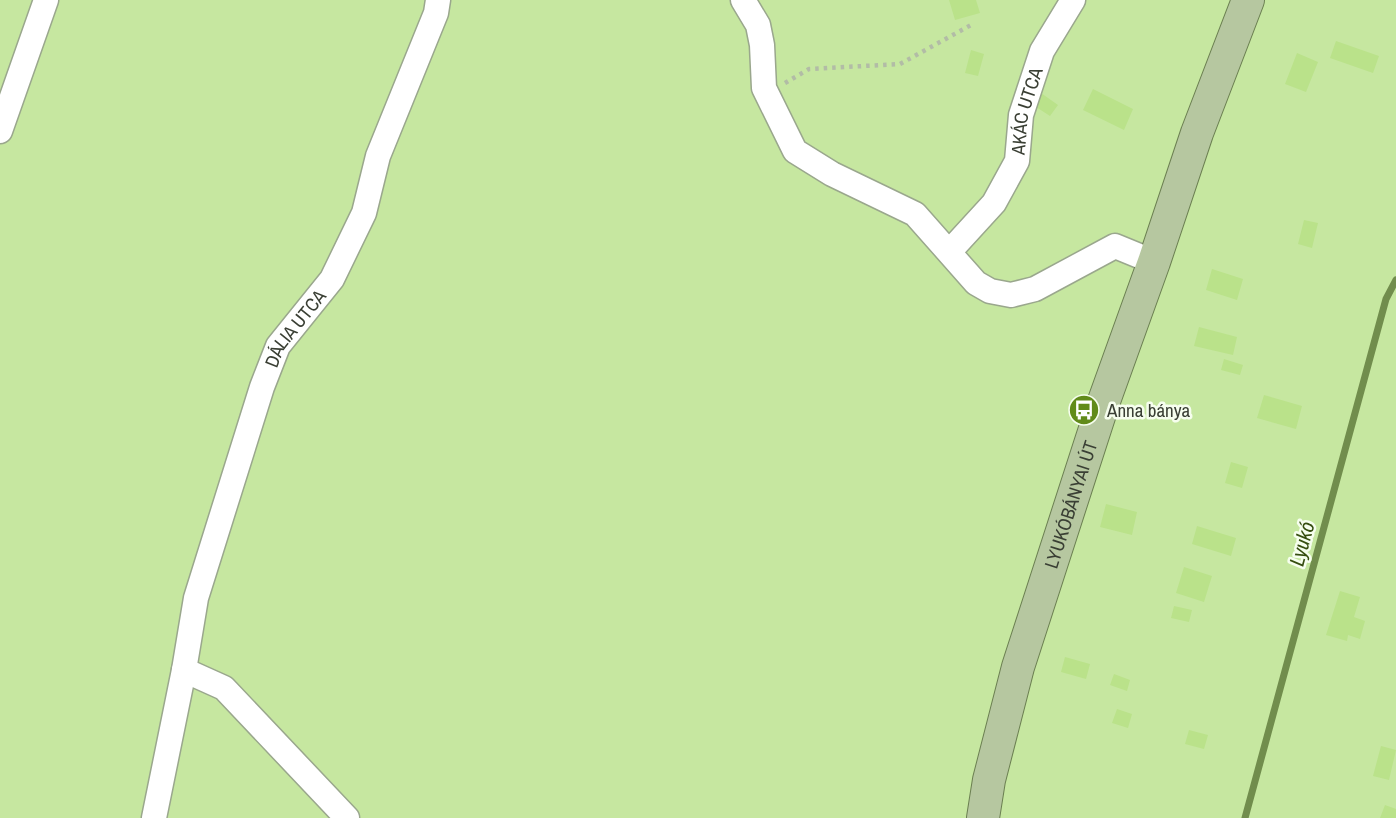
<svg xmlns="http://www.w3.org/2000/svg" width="1396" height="818" font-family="'Archivo Narrow',sans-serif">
  <rect width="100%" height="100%" fill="#e6f3d8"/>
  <path fill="#c6e7a0" d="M0,0h1396v818h-1396z"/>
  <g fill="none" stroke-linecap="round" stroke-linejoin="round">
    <path stroke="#718d4d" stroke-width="7" d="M1245,818l141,-519 10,-19"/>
  </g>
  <path fill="#bae28a" d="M949,0h27l4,13 -25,7z
    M1336,41l43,15 -6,17 -43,-15z
    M971,50l13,4 -6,22 -13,-3z
    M1297,53l21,9 -12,30 -21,-8z
    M1093,89l40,20 -9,21 -41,-20z
    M1041,93l17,12 -8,11 -17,-11z
    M1304,220l14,3 -6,25 -14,-4z
    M1212,269l31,10 -6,21 -31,-10z
    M1199,327l38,10 -4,18 -39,-9z
    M1224,359l19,6 -3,10 -19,-5z
    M1264,395l38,11 -6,23 -39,-11z
    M1231,462l17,5 -6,21 -17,-5z
    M1106,504l31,8 -5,23 -32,-8z
    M1197,526l39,12 -5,18 -39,-12z
    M1184,567l28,9 -8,26 -28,-9z
    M1340,591l20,6 -6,20 11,4 -5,18 -12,-4 -1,6 -21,-6z
    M1174,606l18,4 -3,12 -18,-4z
    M1065,657l25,7 -4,15 -25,-7z
    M1114,674l16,6 -3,11 -17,-6z
    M1117,709l15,5 -4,14 -16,-5z
    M1189,730l19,5 -4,14 -19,-5z
    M1381,746l15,4 -7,30 -16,-4z
    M1385,805l11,4v9h-16z"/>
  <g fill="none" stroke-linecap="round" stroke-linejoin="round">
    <g stroke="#9aa78d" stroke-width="27">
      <g id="minor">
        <path d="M743,0l15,25 4,20 2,43 31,63 37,23 83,40 61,69 14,8 21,4 24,-6 80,-43 39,16"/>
        <path d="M0,131l46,-131"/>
        <path id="s1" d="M950,251l44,-48 23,-42 4,-46 21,-64 31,-51"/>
        <path d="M184,670l40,18 123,130"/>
        <path id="s2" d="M154,818l30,-148 12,-72 66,-211 16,-41 54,-67 32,-66 14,-57 58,-143 2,-13"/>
      </g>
    </g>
    <g stroke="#6b7f51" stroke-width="34">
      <g id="major">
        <path id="s3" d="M983,818l6,-38 29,-113 86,-266 50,-139 43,-129 51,-133"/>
      </g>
    </g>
    <path stroke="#b2bca6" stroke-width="4.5" stroke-dasharray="3.5 5" stroke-linecap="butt" d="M785,83l24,-14 91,-5 71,-39"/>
    <use href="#minor" stroke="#fff" stroke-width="24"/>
    <use href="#major" stroke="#b6c7a0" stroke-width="32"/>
  </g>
  <defs>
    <g id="bus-disc" transform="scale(1.575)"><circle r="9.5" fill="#618b1a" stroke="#f6feee"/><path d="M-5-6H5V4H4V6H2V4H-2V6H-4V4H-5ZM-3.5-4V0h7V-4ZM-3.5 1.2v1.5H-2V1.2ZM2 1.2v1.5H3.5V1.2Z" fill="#fff"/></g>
  </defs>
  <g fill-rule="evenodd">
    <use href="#bus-disc" x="1084" y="410"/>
  </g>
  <g text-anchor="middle" stroke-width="5" stroke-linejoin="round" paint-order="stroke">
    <g font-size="19" fill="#3a3f34" stroke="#f6feee">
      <text dy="7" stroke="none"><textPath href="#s1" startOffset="164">AKÁC UTCA</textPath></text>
      <text dy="7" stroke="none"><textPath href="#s2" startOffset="513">DÁLIA UTCA</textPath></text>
      <text dy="7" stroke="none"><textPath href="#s3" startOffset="326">LYUKÓBÁNYAI ÚT</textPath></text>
    </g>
    <g font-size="19" fill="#3a3f34" stroke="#f6feee" text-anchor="start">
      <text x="1107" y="417">Anna bánya</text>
    </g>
    <g font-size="21" font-style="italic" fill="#364e10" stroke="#f6feee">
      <text transform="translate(1302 544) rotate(-75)" y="7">Lyukó</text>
    </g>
  </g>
</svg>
